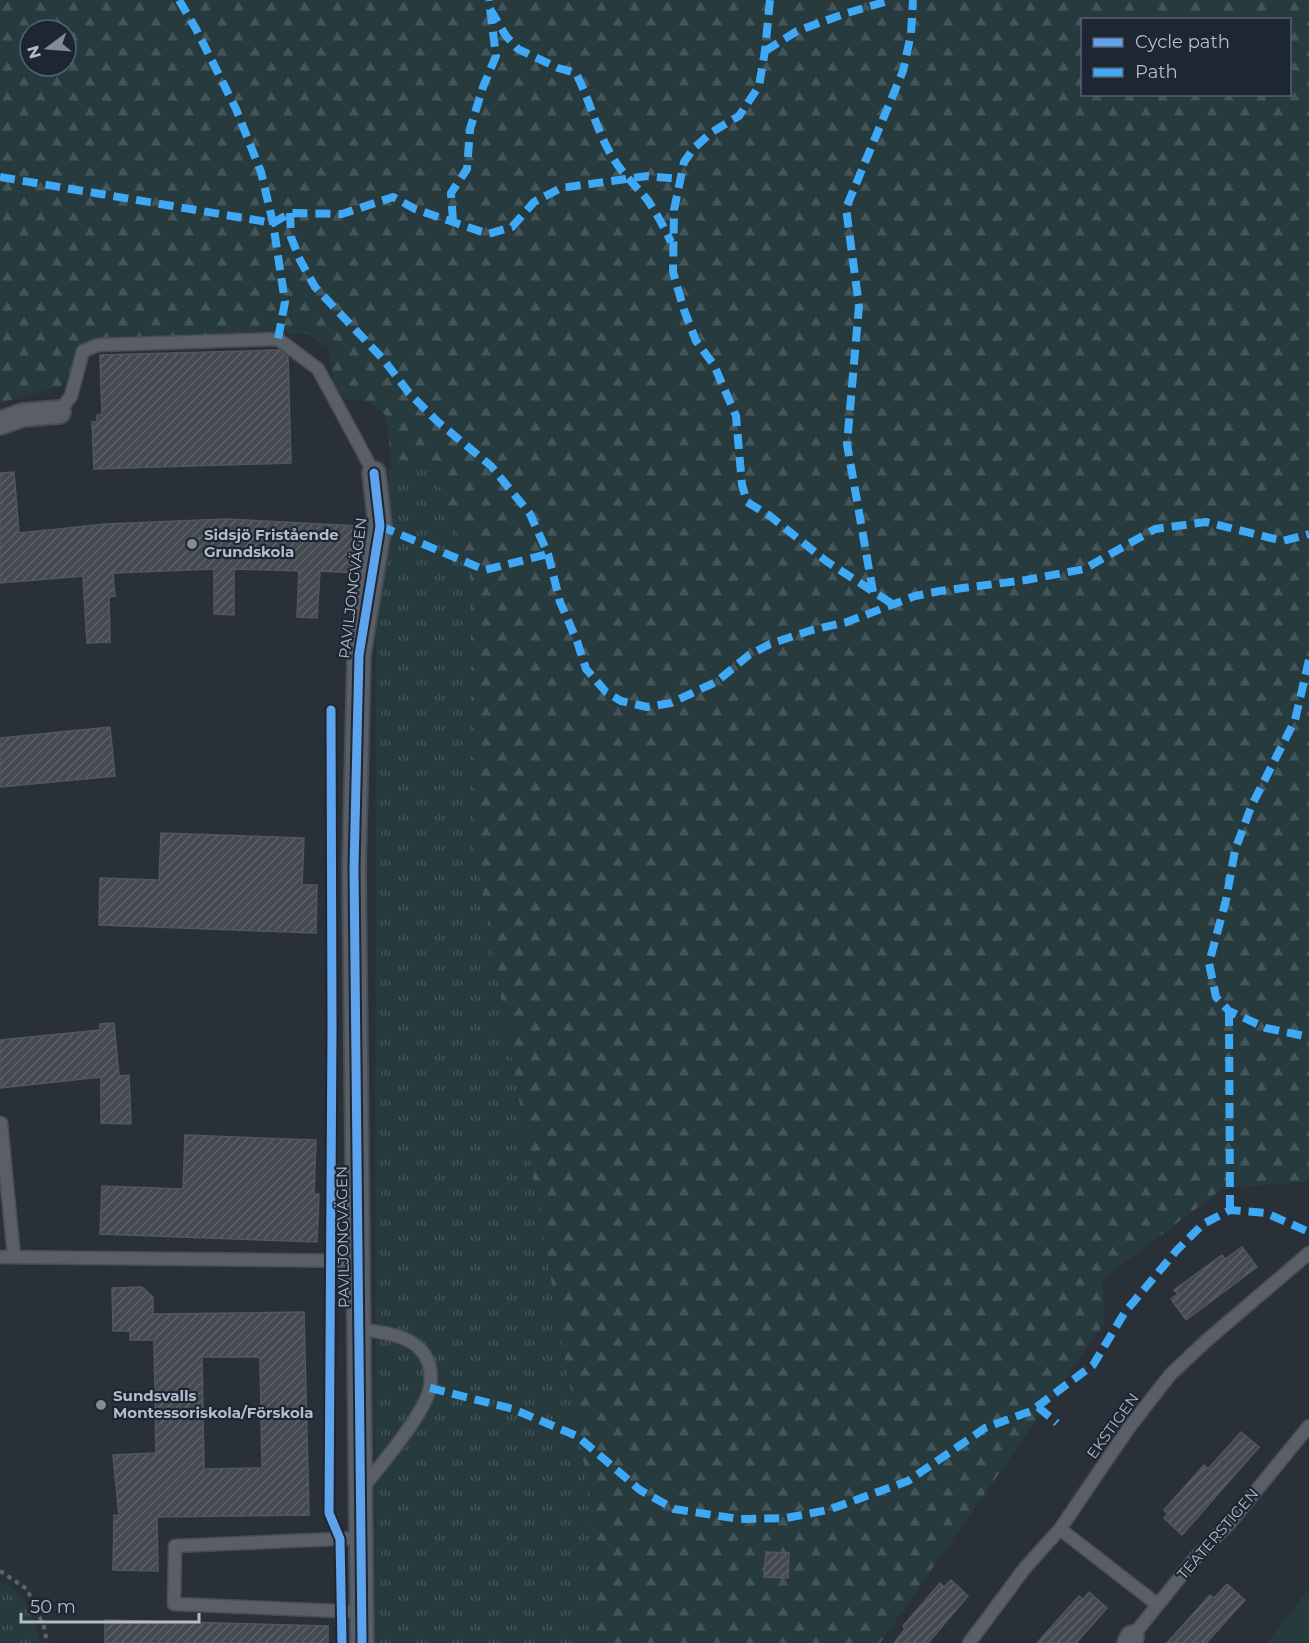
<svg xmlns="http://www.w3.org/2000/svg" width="1309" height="1643" font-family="Montserrat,sans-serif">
  <defs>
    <pattern id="forest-firs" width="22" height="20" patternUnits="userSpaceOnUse" patternTransform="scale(1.5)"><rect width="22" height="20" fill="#273a3e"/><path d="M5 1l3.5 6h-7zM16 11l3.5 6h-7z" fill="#445559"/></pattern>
    <pattern id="park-tufts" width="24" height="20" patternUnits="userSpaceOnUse" patternTransform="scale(1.5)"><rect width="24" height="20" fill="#273a3e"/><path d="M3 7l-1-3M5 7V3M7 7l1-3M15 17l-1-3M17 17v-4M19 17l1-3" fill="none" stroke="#445559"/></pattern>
    <pattern id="building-hatch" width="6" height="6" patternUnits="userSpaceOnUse" patternTransform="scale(1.5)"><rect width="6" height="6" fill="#444950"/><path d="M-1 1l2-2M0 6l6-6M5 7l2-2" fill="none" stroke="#5d6168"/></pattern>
  </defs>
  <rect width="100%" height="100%" fill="#2a3038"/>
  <path fill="#273a3e" d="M1309,1588v55h-42z"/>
  <path fill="url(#forest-firs)" fill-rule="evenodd" d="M0,0h1309v1181l-87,8 -119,90 1,45 -224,319h-286l-7,-160 -113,-637 -4,-271 -37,-107 -42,-11 -5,-41 -15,-14 -35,-4 -8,-51 -24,-14 -213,7 -30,46 -61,17zM1082,20h208v74h-208zM30,30h36v36h-36z"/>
  <path fill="url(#park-tufts)" d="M391,457l41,11 16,41 22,66 4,271 113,637 7,160h-219l1,-1012z
    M0,1584c26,2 35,38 40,59h-40z"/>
  <path fill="url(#building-hatch)" stroke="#52575f" stroke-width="1.5" fill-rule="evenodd" d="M279,350l9,7 3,106 -197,6 -2,-47h5v-7h5l-2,-60z
    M14,472l5,61 87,-9 120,-5 134,7 -1,47 -39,-2 -3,47 -20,-1 2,-46 -65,-2v46l-20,-1v-45l-101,4 2,23 -6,1 1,45 -23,1 -4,-67 -83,7v-110z
    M110,727l5,49 -115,11v-49z
    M161,833l143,5 -2,47h15l-1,48 -217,-8 1,-47 59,2z
    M114,1023l5,53 10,-1 2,49 -30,-1v-46l-101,11v-48l100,-10v-6z
    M185,1135l131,5 -2,54h5l-2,48 -217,-8 2,-48 81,3z
    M1242,1247l15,20 -71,53 -15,-21 7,-5 -4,-4 48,-35 3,4z
    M142,1287l11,10v17l151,-2 5,203 -152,2 1,54 -45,-1 1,-55 5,1 -6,-61 43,-2 -2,-113h-24v-9h-17l-1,-43zM202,1357h58l2,111 -58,1z
    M1241,1432l18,15 -77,88 -18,-17 4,-4 -4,-4 40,-45 4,4z
    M766,1552l23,1 -1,25 -24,-1z
    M951,1580l17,16 -40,47h-34l11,-14 -2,-3 37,-43 4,4z
    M1227,1584l18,16 -39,43h-39l43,-48 4,3z
    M1089,1592l18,16 -31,35h-39l42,-47 4,3z
    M105,1620l223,6v17h-223z"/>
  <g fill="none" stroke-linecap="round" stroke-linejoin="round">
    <g stroke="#484c53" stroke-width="15">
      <path id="lane" d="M59,412l12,-16 12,-45 15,-6 180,-6 40,30 56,104
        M1,1123l13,134
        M0,1257l358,4
        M359,1329c19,3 47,5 61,20 10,10 12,25 10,39 -6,27 -49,76 -67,100
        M1060,1529l98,76
        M361,1538l-186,8 -1,58 188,8
        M1132,1637l65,-81 32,-32 80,-98
        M969,1643l56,-75 35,-39 68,-100 42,-54 36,-34 103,-88"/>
    </g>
    <g stroke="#484c53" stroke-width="26">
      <path id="street" d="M0,423l23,-8 36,-3
        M362,1643l-8,-775 5,-213 21,-129 -6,-53
        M1129,1643l3,-6"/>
    </g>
    <path stroke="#5d636a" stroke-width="4" stroke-dasharray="4.5 4.5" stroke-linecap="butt" d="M0,1571l27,18 17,38 3,16"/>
    <use href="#lane" stroke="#5a5e66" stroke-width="12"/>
    <use href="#street" stroke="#5a5e66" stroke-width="22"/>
    <path stroke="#3fa9f5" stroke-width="8" stroke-dasharray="15 8" stroke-linecap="butt" d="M179,0l17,29 40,80 25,63 12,51 12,79 -7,37
      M770,0l-5,51 -6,35 -20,30 -27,16 -18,16 -10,14 -10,48 -1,62 11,38 12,31 18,24 22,51 6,69 5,17 23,14 56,45 68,44
      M490,9l16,27 12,13 40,19 18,5c14,28 21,59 37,85 9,15 22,27 33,40 10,14 18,29 25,44
      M765,51l32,-20 47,-17 47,-14
      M0,177l273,46 17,-10 52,1 51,-17 22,12 73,25 24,-7 22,-25 27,-14 86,-12 33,3
      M290,213l1,24 9,23 15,27 68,72 26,34 29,29 53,44 39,48 18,40 12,48 17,39 9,28 20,23 15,9 26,6 24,-4 45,-21 33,-27 21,-11 42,-14 35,-8 68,-26 25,-5 86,-11 58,-11 71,-40 51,-7 77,19 26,-7
      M453,221l-2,-28 16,-24 3,-40 13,-42 13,-31 -7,-56
      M380,526l105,44 63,-16
      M873,592l-26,-148 12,-138 -13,-98 57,-137 8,-37 2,-34
      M1309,660l-14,60 -44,87 -16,43 -9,50 -17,63 7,34 13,14 37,17 43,9
      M1229,1011l1,199
      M430,1388l83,21 64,27 63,54 34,19 65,10 47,-1 42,-8 80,-29 77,-53 46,-17 62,-46 32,-53 52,-62 26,-26 27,-14 36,3 43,19
      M1038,1407l19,16"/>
    <g stroke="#1d2633" stroke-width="13">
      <path id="cycleway" d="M331,710l1,318 -3,485 11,26 2,104
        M362,1643l-8,-775 5,-213 21,-129 -6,-53"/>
    </g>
    <use href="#cycleway" stroke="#60a3ed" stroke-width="9"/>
  </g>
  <g fill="#848b96" stroke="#1d2633" stroke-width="2">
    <circle cx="192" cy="544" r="6"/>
    <circle cx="101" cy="1405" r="6"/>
  </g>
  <g text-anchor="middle" stroke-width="4.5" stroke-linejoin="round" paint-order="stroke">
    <g font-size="15" font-weight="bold" fill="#b4bcc9" stroke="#1d2633" text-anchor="start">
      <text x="204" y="540">Sidsjö Fristående<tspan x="204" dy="17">Grundskola</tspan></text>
      <text x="113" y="1401">Sundsvalls<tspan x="113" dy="17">Montessoriskola/Förskola</tspan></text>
    </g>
    <g font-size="15" fill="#b4bcc9" stroke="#1d2633">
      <text transform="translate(353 588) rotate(-83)" y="5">PAVILJONGVÄGEN</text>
      <text transform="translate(343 1237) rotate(-91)" y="5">PAVILJONGVÄGEN</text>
      <text transform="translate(1113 1426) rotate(-54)" y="5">EKSTIGEN</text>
      <text transform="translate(1218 1534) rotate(-49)" y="5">TEATERSTIGEN</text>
    </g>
  </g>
  <rect x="1081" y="18" width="210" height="78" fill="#1d2633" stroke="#59626f" stroke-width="1.5"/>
  <rect x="1093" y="38" width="30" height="9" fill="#60a3ed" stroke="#59626f" stroke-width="1.5"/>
  <text x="1135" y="48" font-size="18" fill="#b4bcc9">Cycle path</text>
  <rect x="1093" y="68" width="30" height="9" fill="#3fa9f5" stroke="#59626f" stroke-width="1.5"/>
  <text x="1135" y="78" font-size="18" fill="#b4bcc9">Path</text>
  <g transform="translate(48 48) rotate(254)"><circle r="28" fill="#1d2633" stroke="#59626f" stroke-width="1.5"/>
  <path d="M0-4.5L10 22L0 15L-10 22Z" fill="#848b96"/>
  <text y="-9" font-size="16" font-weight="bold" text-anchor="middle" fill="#b4bcc9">N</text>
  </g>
  <path d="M21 1613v9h178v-9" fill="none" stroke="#b4bcc9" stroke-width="3"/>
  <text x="30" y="1613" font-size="18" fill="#b4bcc9" stroke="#1d2633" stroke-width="4.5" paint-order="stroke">50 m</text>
</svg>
